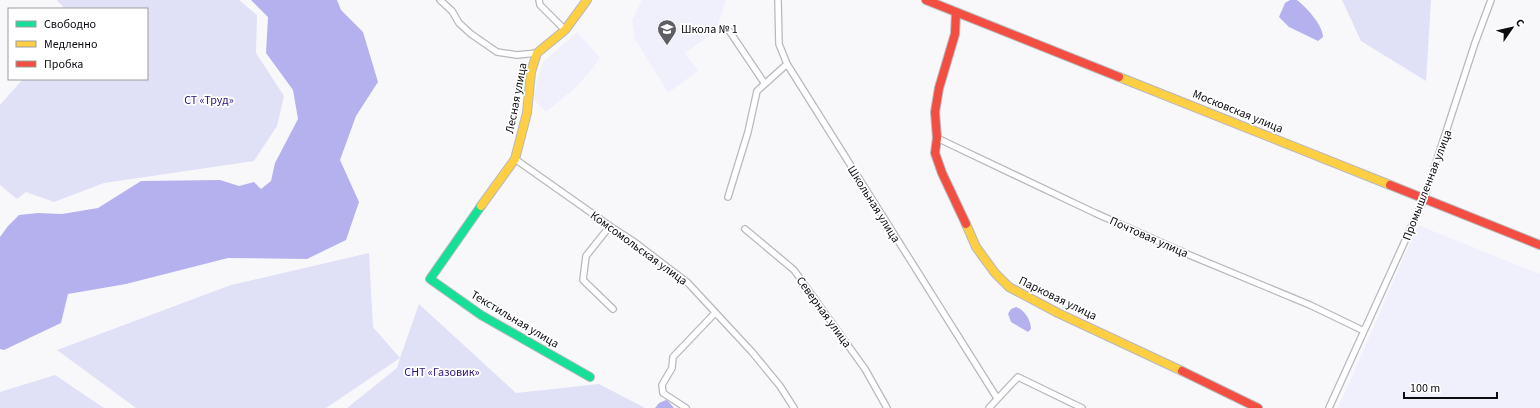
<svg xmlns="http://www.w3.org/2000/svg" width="1540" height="408" font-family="'Source Sans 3',sans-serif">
  <rect width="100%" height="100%" fill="#f8f8fb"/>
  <path fill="#f0f0fc" d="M642,0h84l-10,31 -31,22 13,18 -30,22 -33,-54 -3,-19z
    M577,32l23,26 -11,15 -14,15 -29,24 -12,-12 3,-20 6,-18z
    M1418,225l122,49v134h-202z"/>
  <path fill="#e0e0f7" d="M58,0h181l18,15 -1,38 28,43 -7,30 -23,35 -150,22 -50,19 -28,-10 -9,7 -17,-14v-80l23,-26h124v-70h-85l1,-3 -6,-5z
    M1342,0h89l-5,81 -65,-40z
    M369,253l4,74 27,31 19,-54 97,89 83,-9 46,24h-298l50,-40 3,-10 -74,50h-190l-79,-58 174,-65z
    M55,375l49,33h-104v-16z"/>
  <path fill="#b5b1ee" d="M251,0h86l4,10 22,22 15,50 -22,34 -16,44 19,42 -13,38 -39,19 -79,-1 -102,26 -58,10 -7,29 -57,27 -4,-1v-112l8,-11 11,-11 19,-2 24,1 36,-6 43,-27 79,-1 19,6 15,-4 7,7 10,-8 4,-18 23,-44 -5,-29 -27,-37 2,-36z
    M1290,0h7c9,7 26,25 26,37l-5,4 -29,-14 -10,-10 6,-14z
    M1016,307c8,2 15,13 15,22l-3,3 -17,-10 -3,-8 3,-5z
    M666,400l2,1 6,7h-19l4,-5z"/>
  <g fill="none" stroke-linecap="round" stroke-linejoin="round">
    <g stroke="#b8b8bd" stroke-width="8">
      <path id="street" d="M440,0l12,11 7,12 12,11 26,18 20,3 20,-2
        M539,0l1,5 25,25
        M778,0l1,44 8,20 210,334
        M730,32l35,52
        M937,138l158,75 92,41 123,51 54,26
        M515,159l95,67 23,15 55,42 64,69 28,34 14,22
        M728,197l20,-65 9,-41 30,-27
        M610,226l-24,30 -3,24 30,29
        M745,229l49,41 71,99 22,39
        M686,408l-23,-15 -1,-8 10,-17 1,-11 42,-44
        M989,408l29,-31 64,31
        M1329,408l95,-209 51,-156 16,-43"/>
    </g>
    <g stroke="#b8b8bd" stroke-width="10">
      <path id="fast" d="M481,206l-51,73 51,36 109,62"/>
    </g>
    <g stroke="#b8b8bd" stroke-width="10">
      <path id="slow" d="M1119,77l271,108
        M481,206l34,-47 12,-46 4,-41 6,-19 28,-23 22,-30
        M966,224l10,23 19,26 14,14 49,26 124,58"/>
    </g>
    <g stroke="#b8b8bd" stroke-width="10">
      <path id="jam" d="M926,0l193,77
        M956,12l-1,22 -16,54 -4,24 2,26 -2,15 7,20 24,51
        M1390,185l150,60
        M1182,371l76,37"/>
    </g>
    <use href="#street" stroke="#fefefe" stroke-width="5.5"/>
    <use href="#fast" stroke="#16e098" stroke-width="8"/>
    <use href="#slow" stroke="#ffcf43" stroke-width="8"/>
    <use href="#jam" stroke="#f24e42" stroke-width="8"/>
  </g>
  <defs>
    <g id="school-pin" transform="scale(1)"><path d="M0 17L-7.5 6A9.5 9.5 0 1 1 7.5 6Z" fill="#5e5e64" stroke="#fff"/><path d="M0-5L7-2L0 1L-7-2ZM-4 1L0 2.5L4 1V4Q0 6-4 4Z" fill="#fff"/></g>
  </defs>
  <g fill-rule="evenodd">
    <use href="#school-pin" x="667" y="29"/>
  </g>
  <g text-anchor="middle" stroke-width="3.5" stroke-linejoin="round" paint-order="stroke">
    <g font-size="12" fill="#0b0b12" stroke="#fff" text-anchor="start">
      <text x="681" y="33">Школа № 1</text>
    </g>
    <g font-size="12" fill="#0b0b12" stroke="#fff">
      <text transform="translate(516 98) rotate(-79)" y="4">Лесная улица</text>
      <text transform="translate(1238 111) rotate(22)" y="4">Московская улица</text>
      <text transform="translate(1427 185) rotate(-69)" y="4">Промышленная улица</text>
      <text transform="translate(874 204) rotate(58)" y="4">Школьная улица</text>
      <text transform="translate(1149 237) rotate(24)" y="4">Почтовая улица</text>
      <text transform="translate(639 248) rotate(36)" y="4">Комсомольская улица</text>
      <text transform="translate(1058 298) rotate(26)" y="4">Парковая улица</text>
      <text transform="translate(824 312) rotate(54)" y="4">Северная улица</text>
      <text transform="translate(515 319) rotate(31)" y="4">Текстильная улица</text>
    </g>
    <g font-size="12" fill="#301578" stroke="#fff">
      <text x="209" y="104">СТ «Труд»</text>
      <text x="442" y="376">СНТ «Газовик»</text>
    </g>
  </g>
  <rect x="8" y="8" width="140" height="72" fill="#ffffff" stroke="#9d9da0"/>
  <rect x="16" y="21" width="20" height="6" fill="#16e098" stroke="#9d9da0"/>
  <text x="44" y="28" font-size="12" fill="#0b0b12">Свободно</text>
  <rect x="16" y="41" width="20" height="6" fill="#ffcf43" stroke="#9d9da0"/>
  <text x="44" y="48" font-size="12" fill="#0b0b12">Медленно</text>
  <rect x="16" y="61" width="20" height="6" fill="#f24e42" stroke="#9d9da0"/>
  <text x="44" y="68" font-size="12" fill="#0b0b12">Пробка</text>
  <g transform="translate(1512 28) rotate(56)" stroke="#ffffff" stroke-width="3" paint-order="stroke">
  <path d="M0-3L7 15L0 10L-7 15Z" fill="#0b0b12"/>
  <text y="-6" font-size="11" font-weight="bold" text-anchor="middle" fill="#0b0b12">С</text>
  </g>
  <path d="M1404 392v6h93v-6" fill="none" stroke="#0b0b12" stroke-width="2"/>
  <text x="1410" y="392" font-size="12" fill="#0b0b12" stroke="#ffffff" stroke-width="3" paint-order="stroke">100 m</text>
</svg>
